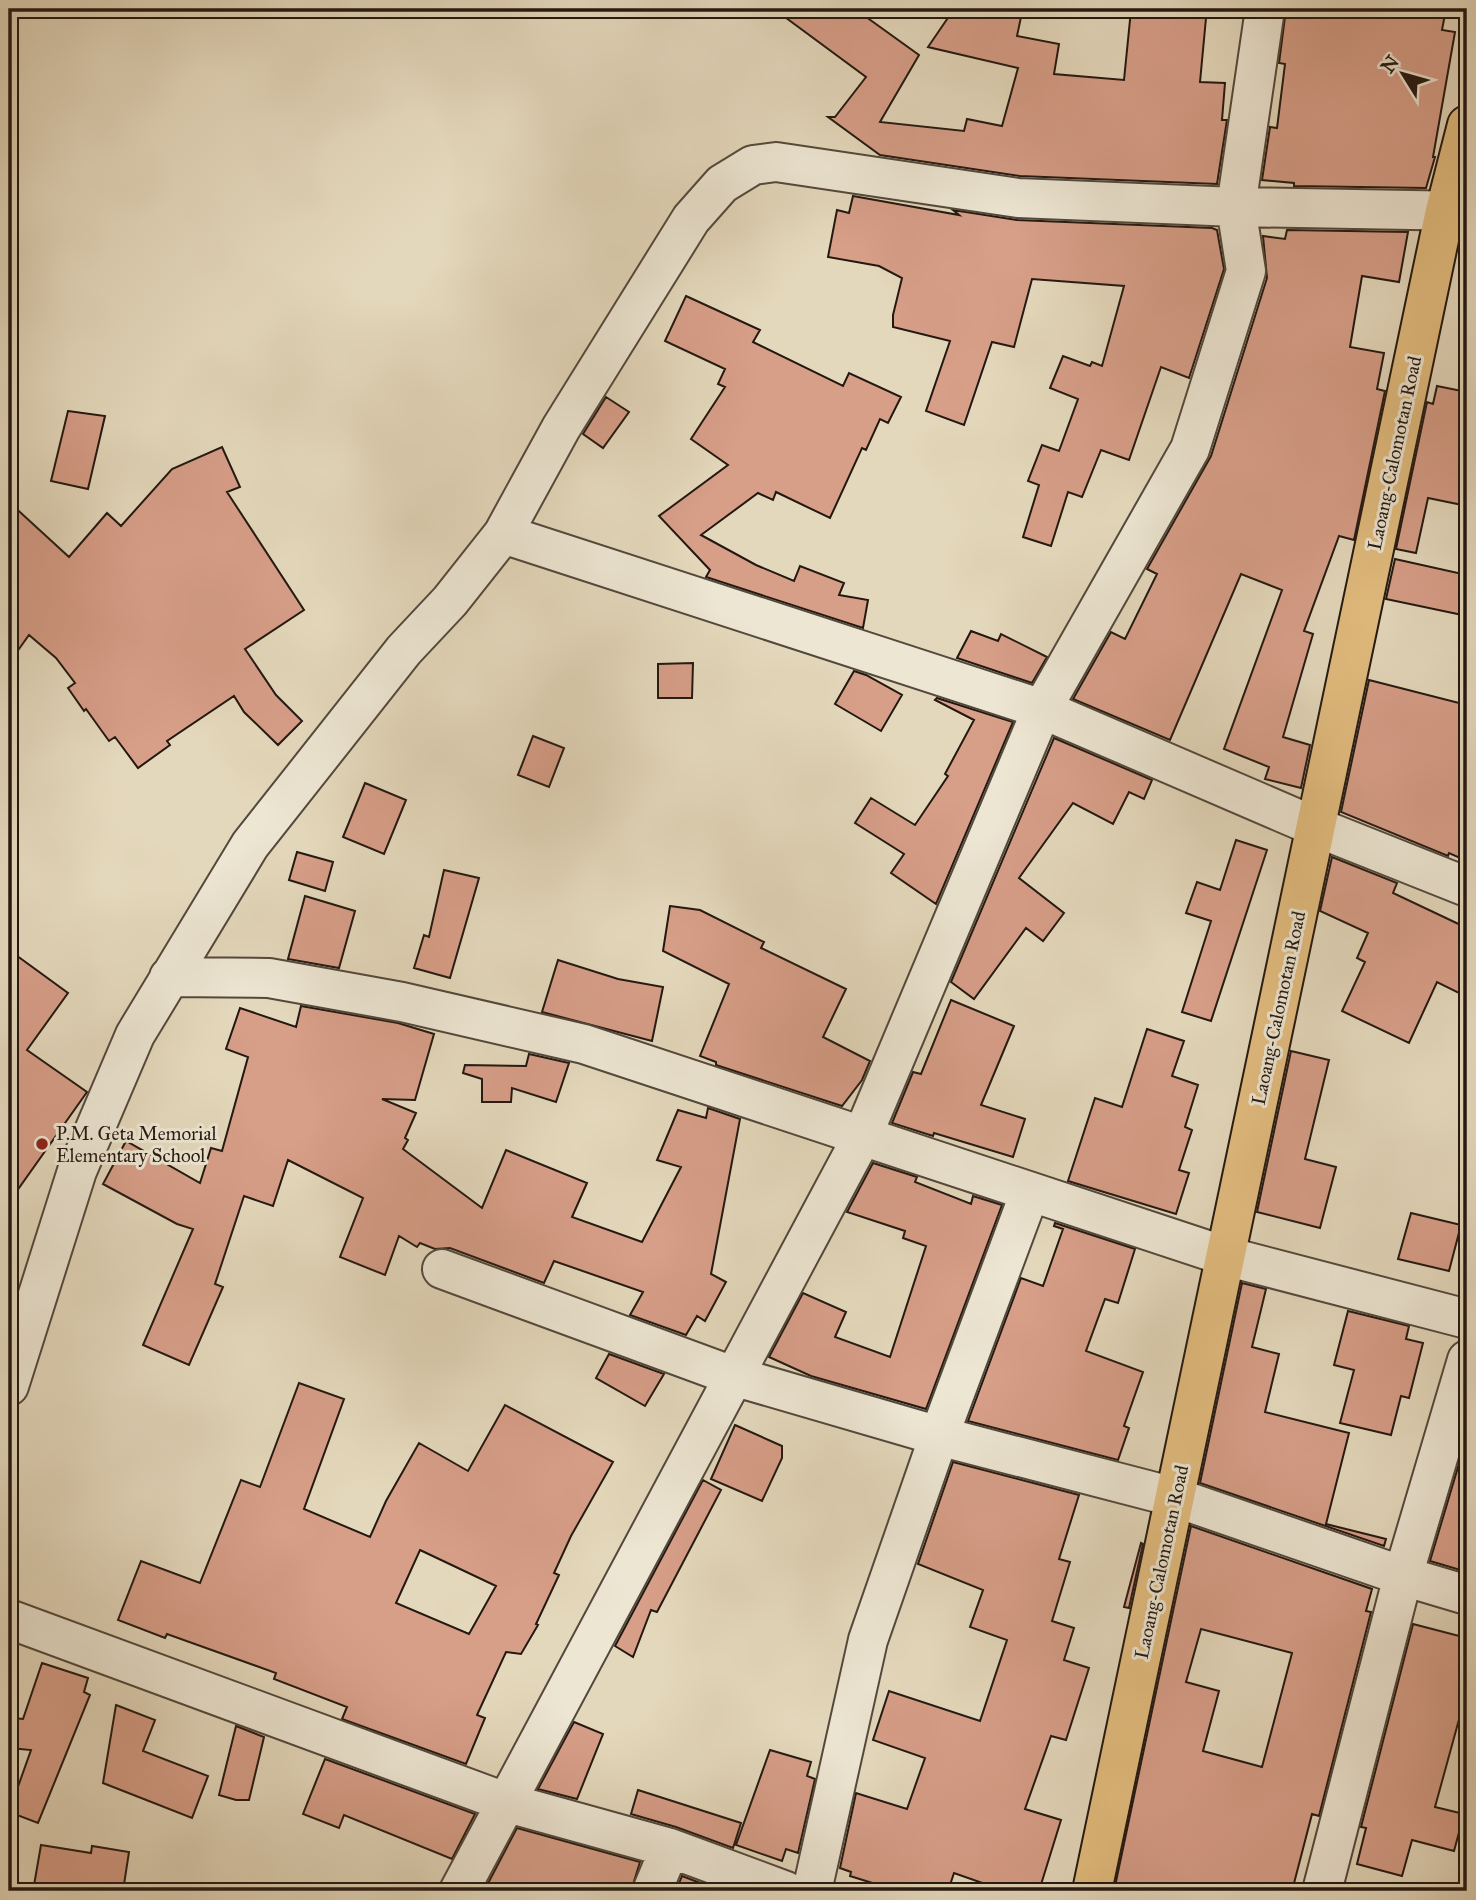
<svg xmlns="http://www.w3.org/2000/svg" width="1476" height="1900" font-family="'IM FELL Great Primer',serif">
  <rect width="100%" height="100%" fill="#e4d8bc"/>
  <filter id="stains"><feTurbulence type="fractalNoise" baseFrequency=".00286" numOctaves="4"/><feColorMatrix values="0 0 0 0 .2 0 0 0 0 .09 0 0 0 0 .02 0 0 0 .5 -.17"/></filter>
  <radialGradient id="worn" r=".72"><stop offset=".6" stop-color="#630" stop-opacity="0"/><stop offset="1" stop-color="#630" stop-opacity=".3"/></radialGradient>
  <path fill="#d79e88" stroke="#231811" stroke-width="2" fill-rule="evenodd" d="M774,9h81l64,46 -39,67 84,9 3,-12 35,7 16,-58 -90,-21 26,-38h28l39,8 -4,19 42,8 -5,30 70,6 7,-70 75,8 -6,64 25,1 -3,37h5l-10,64 -197,-8 -140,-21 -52,-38h7l31,-40z
    M1286,9h160l-4,21 13,2 -22,125h2l-9,31 -132,-2v-3l-32,-3 8,-53 7,1 8,-64 -6,-1z
    M853,196l106,19 -6,-5 64,10 195,8 5,2 7,39 -35,109 -28,-11 -32,93 -28,-10 -19,47 -14,-5 -17,54 -28,-9 16,-52 -11,-4 14,-36 17,6 19,-52 -28,-11 13,-32 27,10 2,-4 10,4 22,-80 -92,-7 -18,68 -22,-5 -28,83 -38,-14 24,-70 -57,-14v-12l9,-37 -23,-12 -51,-9 9,-47 12,3z
    M1287,230l121,2 -9,50 -37,-6 -12,71 34,6 -7,36 8,2 -31,149 -15,-4 -35,95 9,3 -30,103 27,8 -9,43 -36,-9 4,-12 -45,-18 58,-159 -41,-16 -71,166 -97,-41 38,-67 14,7 32,-65 -10,-5 64,-113 56,-178 -4,-42 22,3z
    M686,296l74,34 -7,12 90,44 6,-13 52,24 -13,26 -8,-4 -14,31 -4,-2 -32,70 -54,-26 -3,8 -15,-7 -57,42 55,30 38,16 6,-15 44,17 -5,12 29,5 -5,28 -157,-51 4,-7 -51,-54 69,-51 -37,-26 34,-52 -7,-3 7,-15 -60,-28z
    M1437,386l30,6v114l-39,-8 -12,55 -20,-4 31,-147 6,2z
    M606,397l23,15 -26,36 -20,-14z
    M68,411l37,5 -17,73 -37,-8z
    M222,447l18,40 -13,5 77,118 -59,39 31,46 26,26 -24,24 -34,-33 -10,-16 -67,45 3,4 -32,23 -23,-31 -6,4 -23,-32 -2,2 -16,-23 7,-5 -19,-25 -27,-23 -20,28v-161l60,55 38,-44 14,13 51,-57z
    M1395,559l72,16v41l-81,-17z
    M971,631l27,10 3,-7 46,23 -15,26 -75,-25z
    M693,663l-1,35h-34v-34z
    M854,671l12,4 36,20 -21,36 -46,-27z
    M1369,680l98,25v156l-18,-8 -1,3 -107,-44z
    M937,698l76,24 -77,182 -45,-31 13,-19 -49,-31 16,-25 44,27 33,-49 -3,-2 29,-54 -39,-20z
    M533,736l31,12 -15,39 -31,-12z
    M1054,738l98,42 -8,19 -15,-7 -16,32 -40,-21 -54,75 45,35 -21,28 -17,-13 -52,71 -23,-17z
    M365,783l41,17 -22,54 -41,-17z
    M1236,840l31,10 -56,171 -29,-9 29,-91 -25,-8 11,-31 23,8z
    M297,852l36,10 -8,29 -36,-11z
    M1332,857l65,26 -4,10 74,35v69l-30,-15 -28,61 -67,-32 23,-49 -8,-4 11,-25 -48,-22z
    M444,870l35,8 -29,100 -36,-10 10,-33 5,2z
    M305,896l50,15 -16,57 -51,-9z
    M670,906l30,4 64,32 -3,6 85,41 -23,48 47,24 -8,19 -20,26 -126,-41v-3l-16,-6 29,-72 -66,-33z
    M9,950l59,43 -41,57 60,42 -78,110z
    M558,960l60,19 45,8 -11,54 -110,-29z
    M951,1000l63,26 -33,79 44,14 -12,38 -79,-24 -1,3 -41,-13 21,-51 8,2z
    M301,1006l97,17 36,11 -19,66 -33,-1 34,14 -11,25 3,2 -5,9 79,59 24,-58 81,33 -15,34 70,25 39,-75 -24,-7 21,-50 28,8 2,-10 32,11 -29,155 15,8 -21,39 -8,-5 -11,19 -56,-20 13,-23 -89,-31 -10,22 -94,-35 -15,1 -15,-6 -3,4 -18,-11 -14,39 -45,-18 23,-59 -75,-38 -15,46 -29,-10 -29,88 8,3 -34,78 -46,-20 50,-116 -16,-5 -74,-40 23,-43 74,42 11,-35 11,3 26,-94 -22,-8 14,-41 56,19z
    M1147,1029l37,12 -12,35 26,9 -13,42 7,3 -13,40 10,3 -13,41 -108,-33 27,-83 27,9z
    M1291,1051l38,9 -24,99 31,8 -16,61 -63,-16z
    M529,1054l40,9 -13,39 -44,-14 -1,14h-29v-23l-19,-6 2,-8 61,1z
    M873,1163l44,14 -2,5 56,22 2,-8 29,9 -76,204 -115,-33 -42,-19 34,-64 43,19 -11,25 55,20 36,-111 -23,-8 2,-7 -58,-19z
    M1411,1213l50,12 -12,46 -51,-12z
    M1055,1223l80,26 -17,54 -13,-4 -19,52 57,21 -19,54 5,2 -11,32 -150,-39 53,-143 22,8 20,-57 -9,-3z
    M1242,1283l24,6 -14,58 27,7 -14,58 84,21 -23,91 60,15 -2,7 -184,-63z
    M1348,1311l61,15 -3,13 17,4 -14,55 -8,-2 -10,39 -51,-12 14,-53 -20,-5z
    M609,1354l55,20 -19,32 -49,-28z
    M299,1383l45,16 -40,110 66,28 16,-36 33,-58 49,28 37,-66 108,57 -42,74 -17,37 5,2 -23,49 2,1 -17,29 -15,-2 -29,63 8,3 -19,46 -124,-45 5,-12 -73,-28 2,-6 -109,-39 -2,4 -47,-18 23,-59 59,22 41,-103 19,7zM420,1550l76,36 -27,48 -73,-31z
    M735,1425l47,21v12l-20,43 -51,-22z
    M1461,1457l6,1v114l-37,-11z
    M953,1462l126,33 -20,64 11,3 -18,59 22,7 -10,32 25,8 -23,72 -15,-4 -26,73 36,11 -22,71h-34l-51,-18 -6,18h-50l-48,-15 1,-4 -11,-4 16,-75 51,16 18,-51 -52,-18 16,-49 91,30 27,-81 -37,-13 13,-37 -65,-26z
    M703,1480l18,10 -64,122 -6,-2 -18,47 -18,-11z
    M1191,1526l181,63 -6,22 5,1 -52,204 -7,-2 -20,77h-178zM1201,1629l91,24 -30,114 -59,-16 16,-60 -33,-9z
    M1141,1543l2,1 -14,64 -5,-1z
    M1413,1624l54,14v68l-4,-1 -28,102 29,7 -10,37 -42,-11 -10,36 -45,-12 9,-36 -5,-1z
    M42,1663l46,15 -4,14 6,3 -52,128 -29,-11 22,-62 -21,-2 4,-30 9,1z
    M116,1705l39,15 -12,31 65,25 -16,42 -89,-35z
    M574,1722l29,12 -26,65 -39,-10z
    M236,1726l28,11 -15,63h-13l-17,-5z
    M770,1750l41,12 -4,14 8,3 -17,74 -12,-4 -4,12 -46,-16z
    M325,1759l150,55 -23,45 -108,-44 -5,13 -36,-14z
    M638,1790l103,33 -8,25 -57,-21 -45,-13z
    M517,1828l123,34 -9,29h-147z
    M41,1845l50,8 1,-7 37,6 -6,39h-90z
    M682,1876l37,14v1h-43z"/>
  <g fill="none" stroke-linecap="round" stroke-linejoin="round">
    <g stroke="#53483c" stroke-width="42">
      <path id="minor" d="M503,534l539,175 274,118 151,60
        M169,977l100,1 133,24 182,42 641,212 242,63
        M442,1269l291,107 206,60 235,61 229,79 64,19
        M9,1386l68,-215 58,-136 115,-190 154,-195 46,-49 53,-67 58,-106 130,-209 31,-35 31,-19 23,-3 242,36 218,9 231,4
        M9,1619l499,184 162,45 116,43
        M459,1891l403,-754 180,-428 148,-260 56,-178 -10,-64 29,-198
        M652,1891l18,-43
        M812,1891l56,-251 71,-204 91,-244
        M1322,1891l81,-315 64,-216"/>
    </g>
    <g stroke="#231811" stroke-width="42">
      <path id="major" d="M1092,1891l353,-1680 22,-86"/>
    </g>
    <use href="#minor" stroke="#ede6d3" stroke-width="38"/>
    <use href="#major" stroke="#e2bc7e" stroke-width="38"/>
  </g>
  <circle fill="#8f2418" stroke="#ede6d3" stroke-width="2.5" cx="42" cy="1144" r="7"/>
  <g text-anchor="middle" stroke-width="6" stroke-linejoin="round" paint-order="stroke">
    <g font-size="19" fill="#231811" stroke="#ede6d3">
      <text transform="translate(1394 453) rotate(-78)" y="7">Laoang-Calomotan Road</text>
      <text transform="translate(1278 1008) rotate(-78)" y="7">Laoang-Calomotan Road</text>
      <text transform="translate(1161 1562) rotate(-78)" y="7">Laoang-Calomotan Road</text>
    </g>
    <g font-size="19" fill="#231811" stroke="#ede6d3" text-anchor="start">
      <text x="56" y="1140">P.M. Geta Memorial<tspan x="56" dy="22">Elementary School</tspan></text>
    </g>
  </g>
  <rect width="1476" height="1900" fill="none" stroke="#e4d8bc" stroke-width="35"/>
  <rect x="10" y="10" width="1455" height="1879" fill="none" stroke="#231811" stroke-width="3.5"/>
  <rect x="18" y="18" width="1441" height="1865" fill="none" stroke="#231811" stroke-width="2"/>
  <g transform="translate(1403 74) rotate(307)" stroke="#ede6d3" stroke-width="5" paint-order="stroke">
  <path d="M0-5L12 26L0 18L-12 26Z" fill="#231811"/>
  <text y="-10" font-size="19" font-weight="bold" text-anchor="middle" fill="#231811">N</text>
  </g>
  <rect width="100%" height="100%" filter="url(#stains)"/>
  <rect width="100%" height="100%" fill="url(#worn)"/>
</svg>
